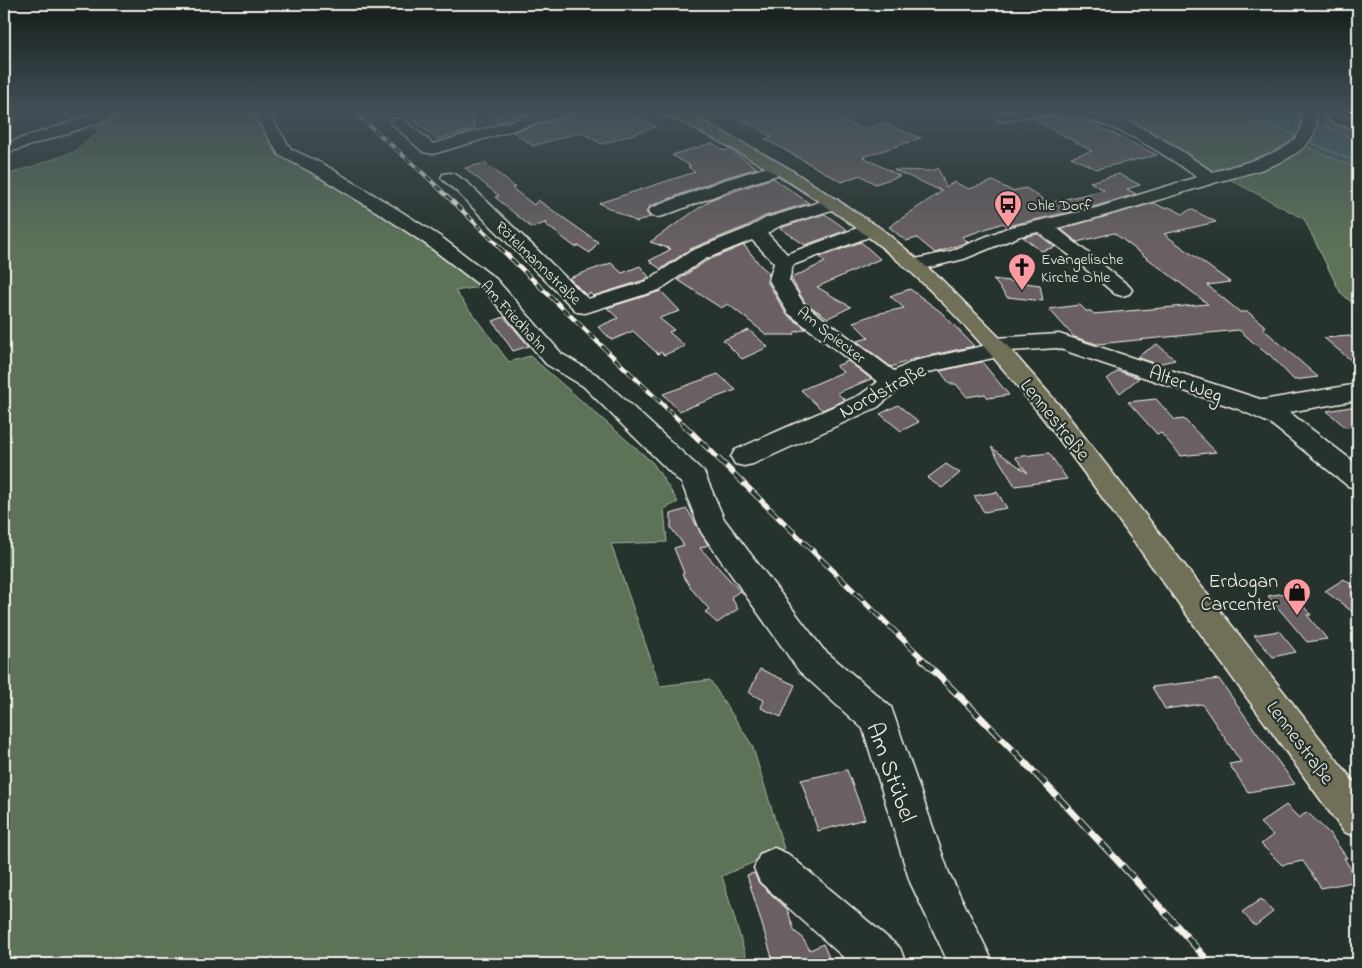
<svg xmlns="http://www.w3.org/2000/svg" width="1362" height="968" font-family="'Indie Flower',sans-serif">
  <rect width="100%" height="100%" fill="#26332d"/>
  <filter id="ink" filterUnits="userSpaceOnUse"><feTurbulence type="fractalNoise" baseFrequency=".02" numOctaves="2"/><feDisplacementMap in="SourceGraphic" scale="10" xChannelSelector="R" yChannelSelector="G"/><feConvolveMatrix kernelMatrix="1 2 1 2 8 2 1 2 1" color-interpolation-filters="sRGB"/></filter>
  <g filter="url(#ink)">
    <path fill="#3b403d" d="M366,111h57l-44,11z"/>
    <path fill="#5b7358" stroke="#a8b2a0" d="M134,111h117l31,43 35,24 18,5 41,27 110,76 -31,5 54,71 21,-6 123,107 25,39 -14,7 3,33 -56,2 49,142 50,-6 42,65 32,104 -62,27 26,88h-744v-788l70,-24 24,-20 -5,-7z
      M1116,111h109l133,58v139l-18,-16 -36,-73 -90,-48z
      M1326,115l32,13v13l-34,-16z"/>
    <path fill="#486a6e" stroke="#8da09f" d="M1225,111h68l65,30v28z"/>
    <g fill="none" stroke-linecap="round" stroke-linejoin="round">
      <path stroke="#afbbb7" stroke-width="1" d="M1238,111l57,25
        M1254,111l36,15 2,-3 -4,-5 -1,-7
        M1310,142l48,21"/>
    </g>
    <path fill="#6b6063" stroke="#f4f1e8" d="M402,111h71l2,18 -38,10z
      M516,111h7l5,3 -29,9 -8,-5z
      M575,111h50l30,16 -53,17 -22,-12 -47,14 -20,-14 56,-16z
      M725,111h97l41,19 20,-7 38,15 -58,19 37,19 -25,8 -15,-9 -18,7 -77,-43 8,-2z
      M1051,116l40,7 66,32 -61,14 -25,-12 21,-6 -61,-33z
      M712,143l13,8 4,-2 28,19 -37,11 -70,27 -4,6 4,5 -13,5 -38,-19 96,-31 -7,-5 3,-1 -19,-11z
      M485,163l30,24 -3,1 22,17 4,-5 60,42 -8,11 -11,-7 -4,1 -30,-23 2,-2 -15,6 -37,-31 4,-1 -34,-28z
      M938,168l8,19 8,-5 15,7 24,-8 19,10 14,-3 23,15 55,-13 -14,-8 29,-8 21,11 -13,4 9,5 -40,12 -89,20 -4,-3 -41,14 6,5 -33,11 -18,-15 -11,3 -17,-14 53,-36 -48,-21 38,1z
      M773,178l36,25 -44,13 -18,10 -57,23 -29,20 -12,-8 22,-12 -21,-7 62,-43z
      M1154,203l10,5 5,-1 14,7 8,-5 25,13 -52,12 66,48 -23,3 33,27h8l18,15 -4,1 56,49 -24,3 -25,-26h-2l-28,-24 -142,14 -23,-7 -25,-28 31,-4 6,6h5l3,3 114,-10 -94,-71 -37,9 -16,-13z
      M825,214l22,16 -42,15 -25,-17z
      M1038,234l17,13 -14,4 -18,-14z
      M861,242l19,17 -63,28 34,20 -23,11 -23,-15 -14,-25 34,-16 -5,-5z
      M744,245l16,20 9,8 -2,8 19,33 20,15 -11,3 -1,3h-27l-39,-31 -7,4 -43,-28 28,-19z
      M611,263l11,10 18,-7 9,11 -5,3 -51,16 -3,-3 -4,2 -17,-17z
      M993,279l47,6 3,16 -36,-4z
      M910,289l31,23 33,34 -60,13 -23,8 -34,-26 12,-3 -16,-16 23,-8 28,-6 -14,-12z
      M661,291l19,20 -21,7 15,12 -5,2 16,14 -21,9 -3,-3 -3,2 -25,-23 -21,9 -14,-13 20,-9 -11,-10z
      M504,317l25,29 -16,5 -20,-30z
      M749,330l19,17 -26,12 -19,-19z
      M1350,336l8,6v24l-34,-28z
      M1157,344l18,16 -18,4 -20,-7z
      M848,361l23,18 -34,14 8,7 -23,10 -21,-20 42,-18 -7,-6z
      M982,362l27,33 -21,3 -3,-4 -18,3 -11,-13h-6l-10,-13z
      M1118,371l21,7 -19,15 -13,-14z
      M718,374l18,16 -57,21 -16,-17z
      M1156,399l19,21 9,-1 32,33 -35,4 -20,-23 -4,1 -29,-32z
      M898,405l21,17 -18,9 -21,-17z
      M1351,407l7,6v13l-13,1 -18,-16z
      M991,447l37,26 -13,-16 34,-4 18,26 -52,7z
      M946,464l14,9 -18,15 -15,-10z
      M997,492l10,16 -23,4 -10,-16z
      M687,509l21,36 -8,3 40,43 -9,6 7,12 -21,14 -12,-11 4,-3 -15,-17 -12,-18 2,-1 -10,-25 10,-3 -13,-17v-14z
      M1344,579l14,11v26l-33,-25z
      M1291,592l20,23h-4l20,24 -20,3 -39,-46z
      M1279,631l17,21 -23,5 -19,-22z
      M760,669l35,16 -14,32 -20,-9 3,-8 -15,-7z
      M1219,679l43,61 33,44 -47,8 -19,-28 12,-2 -39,-58 -37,5 -13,-22z
      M847,770l18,49 -47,12 -17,-51z
      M1286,805l13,13 8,-6 23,22 17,24h-3l14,23 -37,7 -18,-27 -21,4 -21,-21 12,-9 -13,-12z
      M754,873l5,10 28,26 8,23 6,4 9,14 13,-6 9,20h-58l-27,-89z
      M1261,899l12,13 -18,14 -13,-14z"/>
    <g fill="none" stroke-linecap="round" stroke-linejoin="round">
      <g stroke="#f4f1e8" stroke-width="3">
        <path id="minor" d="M4,111h8l-3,4 -5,1z
          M104,111h23l-2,3 -121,40v-10z
          M252,111h15l24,38 34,16 69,42 47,30 55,42 66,75 37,22 105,96 20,47 99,130 68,58 58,166 45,91h-45l-39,-82 -47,-153 -64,-58 -98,-139 -19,-48 -99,-98 -37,-22 -64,-77 -55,-42 -45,-30 -69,-42 -34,-18z
          M546,111h24l-2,3 -135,40 -10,-2 -33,-30 3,-3h10l30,25z
          M693,111h25l-2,3 -31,8 -5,-1 -2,-3 2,-3z
          M1011,111c26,0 52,-2 78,0 45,5 87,37 124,61 22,-7 77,-18 87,-41 3,-7 2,-13 1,-20h14c3,14 0,25 -10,35 -23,22 -62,28 -91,37 -52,16 -104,32 -157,45l72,58 3,4 -3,4 -7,2 -7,-2 -47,-40 -30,-22 -18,4 -56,23 -50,12 -7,-2 -3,-4 3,-4 44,-10 56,-23 89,-20 101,-31c-43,-30 -91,-61 -146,-63 -15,0 -33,5 -49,7l-5,-1 -2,-3 2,-3z
          M1320,111c17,0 22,5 38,10v9l-26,-8z
          M777,164l6,1 2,4 -2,4 -50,16 -70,27 -6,1 -6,-1 -3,-4 3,-4 70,-27z
          M449,173l6,1 14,10 119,115 57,-17 46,-31 57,-23 18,-10 60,-18 6,-1 6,1 3,4 -3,4 -58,18 -13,7 20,21 76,-28 7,-2 7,2 2,4 -2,4 -84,31 -4,15 15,24 90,67 20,-10 69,-15 3,-6 8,-2 65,-4 204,66 95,-16v16l-69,12 69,53v24l-10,-3 -77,-62 -33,-15 -181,-61 -47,3 -3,4 -78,17 -28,15 -23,20 -125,57 -9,2 -9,-2 -4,-7 4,-7 125,-55 18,-13 -90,-69 -19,-33 5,-17 -22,-23 -47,19 -46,31 -74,23 -8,-1 -120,-120 -16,-14 2,-4z
          M774,848l14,6 112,94 6,16h-55l-91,-82 -6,-14 6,-14z"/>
      </g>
      <g stroke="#f4f1e8" stroke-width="3">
        <path id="major" d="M662,111h20l11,5 92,50 98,64 58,49 62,62 58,66 297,380v50l-14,-5c-67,-93 -134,-185 -201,-278 -70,-97 -141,-198 -230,-280 -68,-62 -165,-121 -249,-160z"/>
      </g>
      <use href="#minor" fill="#26332d" fill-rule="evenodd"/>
      <use href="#major" fill="#706f59" fill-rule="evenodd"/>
      <g stroke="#f4f1e8" stroke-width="4">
        <path id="rail-far3" d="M353,111l72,64 75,72"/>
      </g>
      <g stroke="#f4f1e8" stroke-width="4.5">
        <path id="rail-far2" d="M498,246l186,179"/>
      </g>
      <g stroke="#f4f1e8" stroke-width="5.5">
        <path id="rail-far1" d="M683,424l241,236"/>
      </g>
      <g stroke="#f4f1e8" stroke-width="7">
        <path id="rail" d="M922,659c100,98 196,200 289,305"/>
      </g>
      <use href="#rail-far3" stroke="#26332d" stroke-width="2.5" stroke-dasharray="7" stroke-linecap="butt"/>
      <use href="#rail-far2" stroke="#26332d" stroke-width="3" stroke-dasharray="9" stroke-linecap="butt"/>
      <use href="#rail-far1" stroke="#26332d" stroke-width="4" stroke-dasharray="12" stroke-linecap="butt"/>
      <use href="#rail" stroke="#26332d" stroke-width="5" stroke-dasharray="16" stroke-linecap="butt"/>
    </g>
  </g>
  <linearGradient id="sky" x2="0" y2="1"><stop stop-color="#151c19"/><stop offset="0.45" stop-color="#415057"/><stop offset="1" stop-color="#415057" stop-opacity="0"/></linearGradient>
  <rect width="1362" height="247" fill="url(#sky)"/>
  <defs>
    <g id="bus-pin" transform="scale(1.4375)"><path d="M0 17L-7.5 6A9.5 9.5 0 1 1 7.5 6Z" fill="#ff9aa2" stroke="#26332d"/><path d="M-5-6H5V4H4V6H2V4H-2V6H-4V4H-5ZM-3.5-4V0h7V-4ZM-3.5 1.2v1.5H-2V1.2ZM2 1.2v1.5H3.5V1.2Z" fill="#111"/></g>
    <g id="church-pin" transform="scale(1.4375)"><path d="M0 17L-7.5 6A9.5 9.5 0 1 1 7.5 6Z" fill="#ff9aa2" stroke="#26332d"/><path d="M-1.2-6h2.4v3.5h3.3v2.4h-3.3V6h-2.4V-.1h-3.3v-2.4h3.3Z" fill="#111"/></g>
    <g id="shop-pin" transform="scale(1.4375)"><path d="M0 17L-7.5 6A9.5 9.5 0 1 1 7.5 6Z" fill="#ff9aa2" stroke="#26332d"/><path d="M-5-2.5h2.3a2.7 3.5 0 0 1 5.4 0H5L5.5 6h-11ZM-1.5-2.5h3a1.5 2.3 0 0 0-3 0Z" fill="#111"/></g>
  </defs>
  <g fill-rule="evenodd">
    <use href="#bus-pin" x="1008" y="204"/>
    <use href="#church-pin" x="1022" y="267"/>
    <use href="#shop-pin" x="1297" y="592"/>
  </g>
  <g text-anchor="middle" stroke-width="4.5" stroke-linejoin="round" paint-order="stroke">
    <g font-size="16" fill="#f4f1e8" stroke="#26332d" text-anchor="start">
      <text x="1027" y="210">Ohle Dorf</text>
      <text x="1041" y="264">Evangelische<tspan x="1041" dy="18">Kirche Ohle</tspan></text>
    </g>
    <g font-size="16" fill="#f4f1e8" stroke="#26332d">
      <text transform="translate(539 262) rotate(44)" y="6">Rötelmannstraße</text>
      <text transform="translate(515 316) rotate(48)" y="6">Am Friedhahn</text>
      <text transform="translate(832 334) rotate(38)" y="6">Am Spiecker</text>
    </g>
    <g font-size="20" fill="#f4f1e8" stroke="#26332d">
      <text transform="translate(1186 383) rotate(19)" y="7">Alter Weg</text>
      <text transform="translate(882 390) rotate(-28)" y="7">Nordstraße</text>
      <text transform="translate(1056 419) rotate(51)" y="7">Lennestraße</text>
      <text transform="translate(1301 742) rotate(53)" y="7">Lennestraße</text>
    </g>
    <g font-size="20" fill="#f4f1e8" stroke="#26332d" text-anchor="end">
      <text x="1278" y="587">Erdogan<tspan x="1278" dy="23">Carcenter</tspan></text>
    </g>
    <g font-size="24" fill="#f4f1e8" stroke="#26332d">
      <text transform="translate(892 772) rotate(70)" y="8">Am Stübel</text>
    </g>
  </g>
  <rect width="1362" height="968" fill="none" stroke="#26332d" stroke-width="20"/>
  <rect x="10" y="10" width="1342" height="948" fill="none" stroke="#f4f1e8" stroke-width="2" filter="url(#ink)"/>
</svg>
